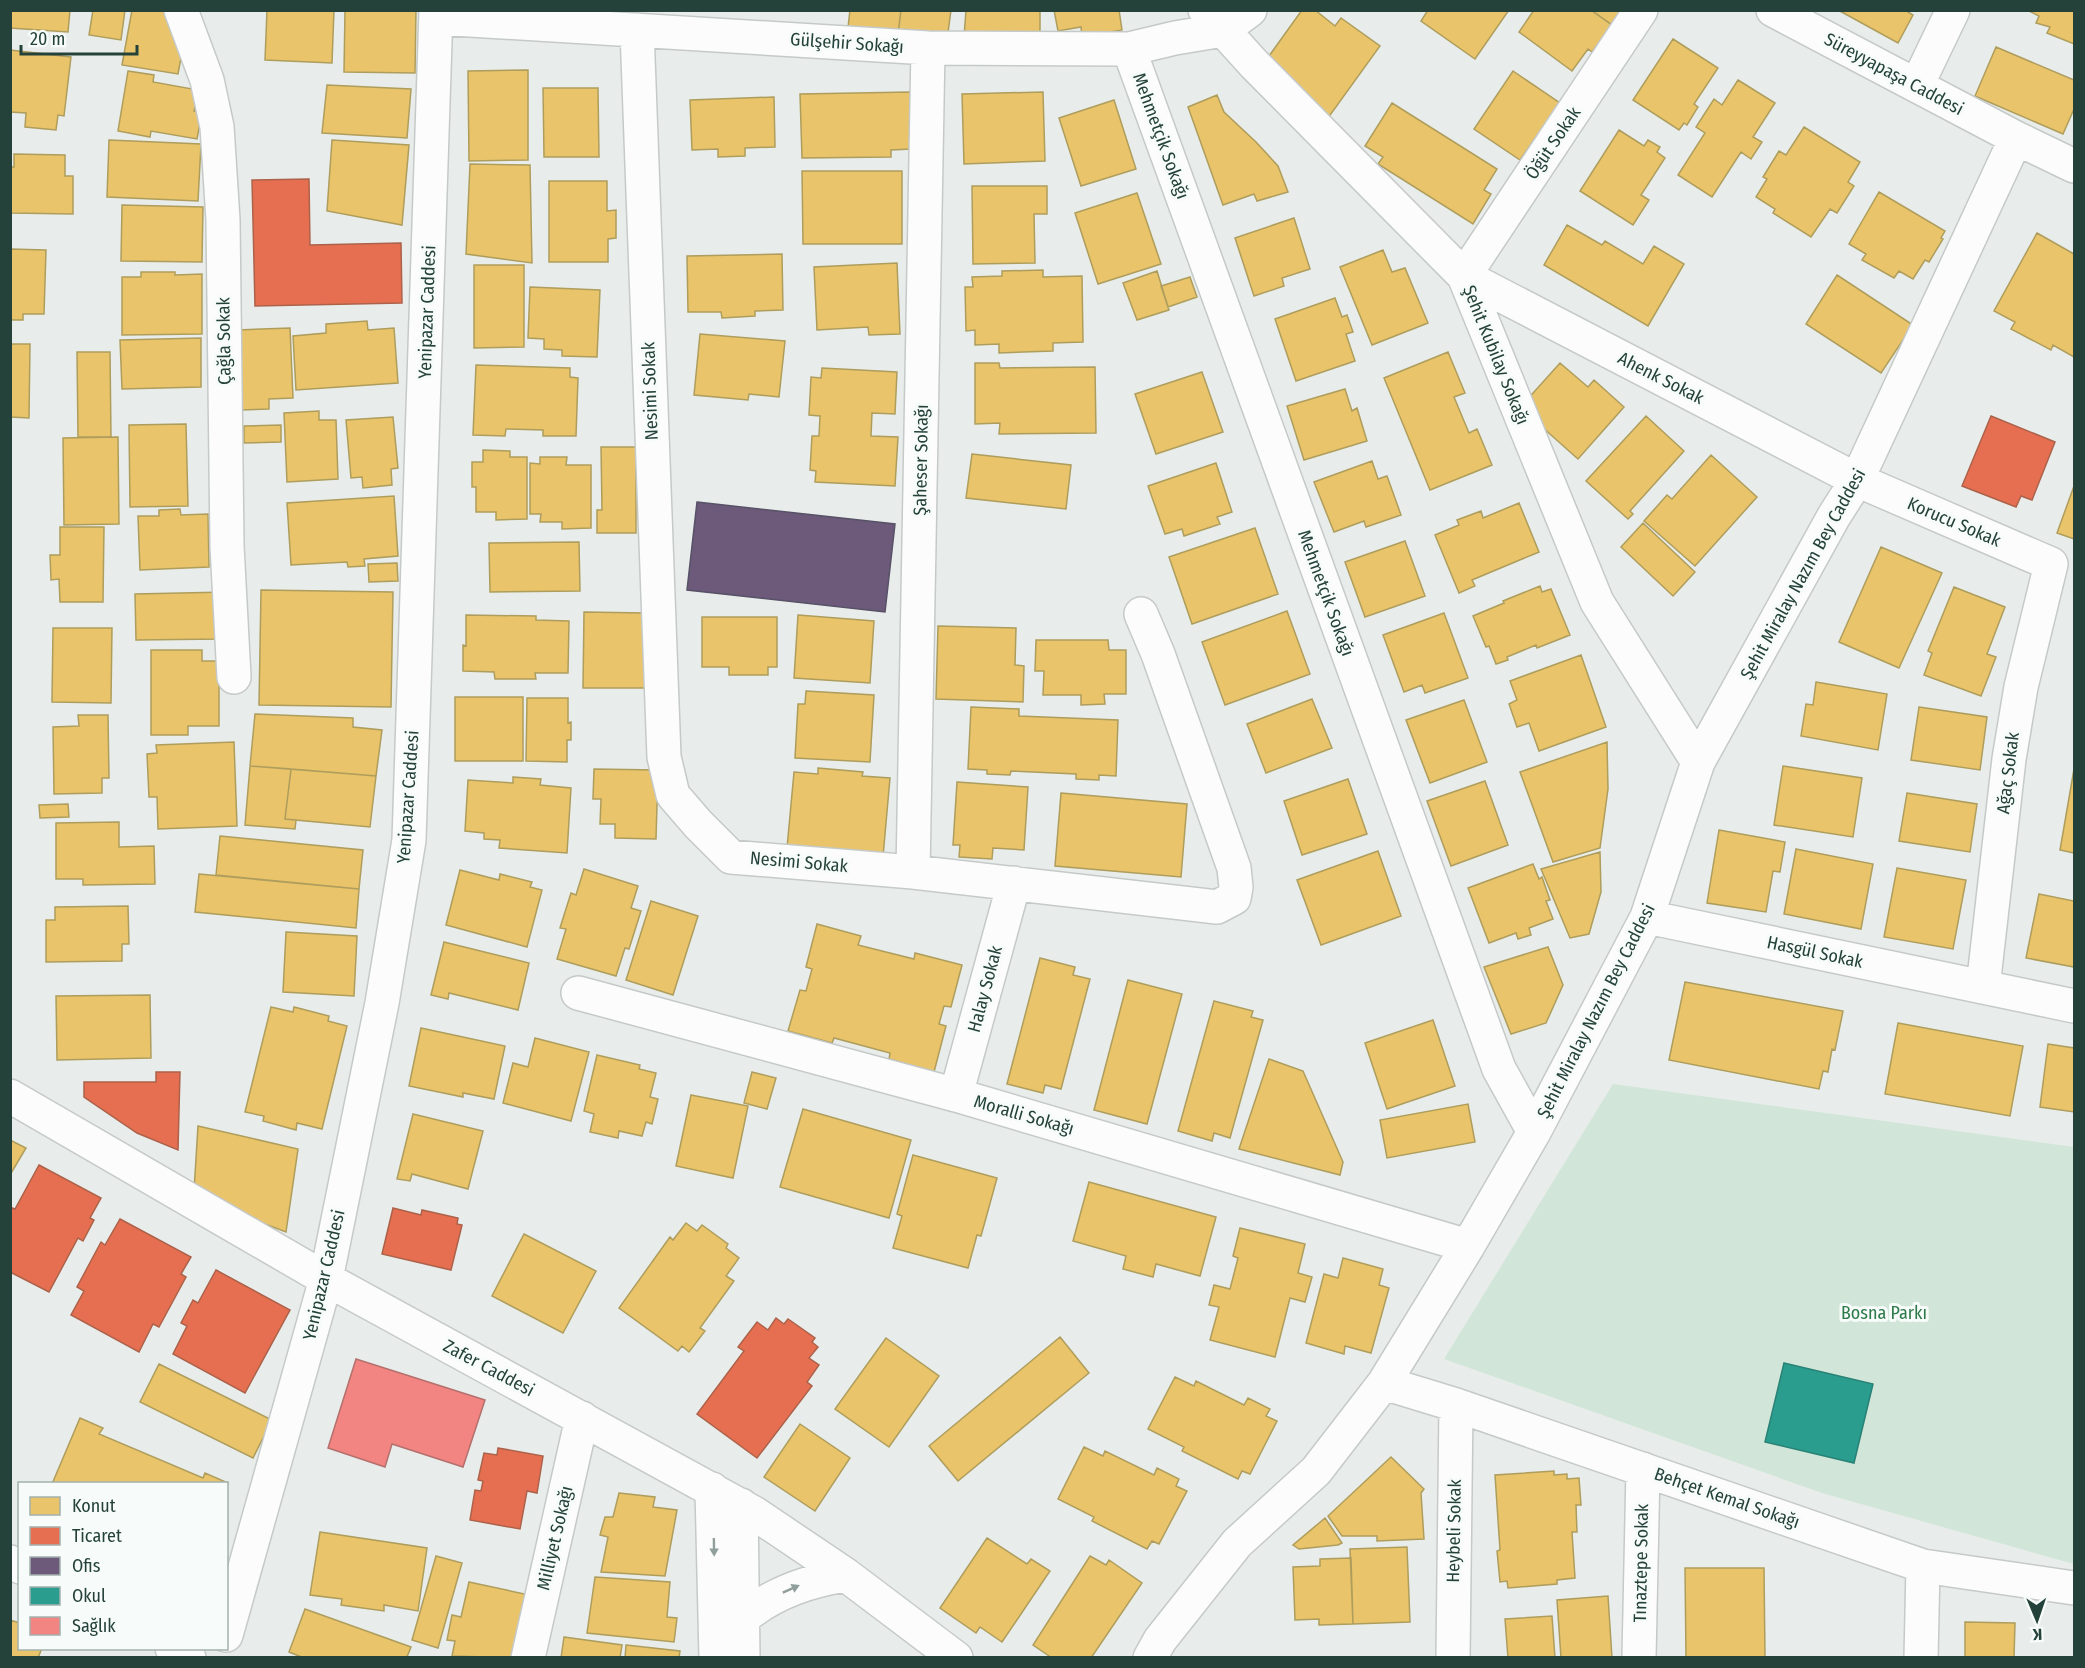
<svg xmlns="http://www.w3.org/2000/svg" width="2085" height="1668" font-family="'Fira Sans Condensed',sans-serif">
  <rect width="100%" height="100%" fill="#e8edeb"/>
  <path fill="#d1e6d8" d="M1613,1084l461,63v417l-252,-71 -378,-134z"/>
  <path fill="#e9c46a" stroke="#ae9d5c" stroke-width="1.5" d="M10,10h60l-2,22 -58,-4z
    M93,10h32l-4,30 -32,-5z
    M132,10h41l11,32 -6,32 -56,-9z
    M267,10h67l-2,53 -67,-3z
    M345,10h71l-1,63 -71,-1z
    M850,10h51l-4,32 -50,-6z
    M901,10h50l-5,38 -49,-6z
    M966,10h74v34l-76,-7z
    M1054,10h65l3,20 -40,7 -1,-10 -23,4z
    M1302,10h13l20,16 6,-8 39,28 -52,72 -64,-55z
    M1428,10h81l-34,49 -54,-38z
    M1534,10h57l21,15 -20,27 -4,-3 -16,22 -53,-39z
    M1591,10l45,1 -24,14z
    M1838,10h67l8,5 -15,28z
    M2027,10h47v34l-27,-11 3,-6 -14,-4 3,-7z
    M1673,39l45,29 -24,36 4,3 -11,18 -3,-2 -5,7 -46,-30z
    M1996,47l78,33v29l-11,25 -88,-38z
    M10,50l61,7 -7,59 -6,-1 -2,15 -31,-3 1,-14 -16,-1z
    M528,70v90l-59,1 -1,-90z
    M128,71l26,4 -1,7 45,8 -4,21 8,1 -5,27 -46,-8 -1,6 -32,-6z
    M1513,71l47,32 -40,57 -46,-31z
    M1738,80l37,23 -22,34 9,5 -11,17 -10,-7 -29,45 -34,-22 27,-42 -9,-6 18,-28 8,6z
    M327,85l84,4 -4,49 -85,-5z
    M543,88h55l1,69h-55z
    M910,92l1,57 -20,1v7l-89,1 -2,-64z
    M1043,92l2,69 -81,3 -2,-70z
    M1217,95l7,17 32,30 22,24 10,26 -31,9 -3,-7 -31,11 -35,-98z
    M774,97l1,50 -30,1v8l-27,1v-8l-26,1 -2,-50z
    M1114,100l22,69 -55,17 -22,-68z
    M1392,103l105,66 -13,21 7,4 -18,30 -95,-60 5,-7 -18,-11z
    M1804,127l56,35 -12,20 6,4 -17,27 -7,-4 -19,28 -38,-24 2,-4 -19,-12 11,-18 -4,-2 16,-26 7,4z
    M1619,130l25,16 4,-6 12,7 -3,5 8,6 -24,37 8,5 -16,25 -53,-34z
    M109,140l92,4 -3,57 -91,-4z
    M332,140l77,5 -7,80 -75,-14z
    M14,154l51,1v21h8v38l-63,-1v-46h4z
    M470,164l60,1 2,98 -66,-9z
    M802,171h100v73h-99z
    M549,181h58v30l9,-1v28l-8,1v23h-59z
    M972,186h75v28h-13l1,49 -62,1z
    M1879,192l66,39 -4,7 2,1 -14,23 -4,-2 -12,19 -14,-8 -5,7 -32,-18 4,-6 -17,-10z
    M1137,193l24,71 -63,20 -23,-71z
    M122,205l81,2 -1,55 -81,-1z
    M1294,218l16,51 -28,9 2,8 -30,10 -19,-58z
    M1567,225l35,20 3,-4 38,23 11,-18 30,18 -36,62 -104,-61z
    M2037,233l37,21v103l-21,-12 -2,5 -40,-21 4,-7 -21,-11z
    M10,249l36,1 -2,64h-21v6h-13z
    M1383,250l9,22 13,-4 23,55 -56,22 -32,-78z
    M782,254l1,56 -28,1v5l-33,2 -1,-6h-33l-1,-56z
    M897,263l3,71 -31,1 -1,-8 -51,3 -3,-63z
    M474,265h50v82l-50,1z
    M1043,270v7l39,-1 1,66 -30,1v8l-54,2v-9l-24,1v-15l-9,1 -1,-44h8l-1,-10 30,-1v-5z
    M1157,271l12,39 -32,10 -14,-37z
    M141,272h34v3l27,-1v60l-80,1v-58h19z
    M1837,275l76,50 -32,48 -75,-49z
    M1190,277l7,20 -29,10 -7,-21z
    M530,287l70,3 -3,67 -35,-1v-6l-18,-1v-10l-16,-1z
    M1335,298l7,19 5,-2 6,17 -7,2 9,27 -59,20 -21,-62z
    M367,321l1,9 26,-2 4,55 -102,7 -3,-54 33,-3v-9z
    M290,328l3,70 -24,1v10l-29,1 -3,-80z
    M700,334l85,7 -6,56 -30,-3 -1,6 -54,-5z
    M201,338v49l-79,2 -2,-49z
    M10,344h20l-1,74 -19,-1z
    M77,352h33l1,85h-33z
    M1448,352l17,41 -11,4 15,36 8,-4 15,36 -62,25 -46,-112z
    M975,363h24l1,5 95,-1 1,66 -97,1 1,-11 -25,1z
    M1560,363l28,24 6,-7 30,27 -46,52 -45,-40 5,-6 -13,-11z
    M476,365l94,3v9l8,1 -2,58h-33v-6l-37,-1 -1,7 -32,-1z
    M822,368l75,4 -2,42 -23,-1 -1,23 27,1 -3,49 -80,-4 1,-11 -6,-1 2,-34h7l1,-20 -11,-1 2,-38 10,1z
    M1202,372l21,60 -67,22 -21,-60z
    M1345,389l7,22 5,-3 10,33 -63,19 -17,-54z
    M319,411v9h17l2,59 -51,3 -3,-69z
    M1646,416l38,35 -54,60 3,3 -5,5 -42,-38z
    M393,417l5,51 -7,1 1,16 -29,3 -1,-11 -11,1 -5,-58z
    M186,424l2,82 -58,1 -1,-82z
    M281,425v17l-37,1v-17z
    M118,437l1,87 -55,1 -1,-87z
    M601,447h35v86h-39v-23h5z
    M483,450l27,1v6h17v62l-31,1v-8h-20v-25h-4v-25h11z
    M972,454l99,11 -5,44 -100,-11z
    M1711,455l46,42 -62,69 -51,-45 23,-26 5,4z
    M540,457h27l-1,8h25v63l-29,1v-7h-22l1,-8h-11v-51l10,1z
    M1372,461l6,18 9,-3 14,39 -35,12 -2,-6 -30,11 -20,-50z
    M1216,463l16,49 -15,5 3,7 -36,12 -2,-7 -17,5 -17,-48z
    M2074,486v53l-17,-6z
    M394,496l4,60 -34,3 1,7 -17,1 -1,-5 -56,3 -4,-62z
    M1519,503l20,49 -67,28 3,6 -16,7 -24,-58 24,-10 -2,-5 24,-9 2,7z
    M180,509l1,6 27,-1 1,53 -69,3 -2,-54h21v-6z
    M1643,523l52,49 -22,24 -52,-49z
    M60,527h44l-1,75h-43l-1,-23 -8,1 -1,-25h10z
    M1255,528l23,66 -86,30 -23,-67z
    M1405,541l20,55 -60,21 -20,-55z
    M579,542l1,49 -90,1 -1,-49z
    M1881,547l61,26 -43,95 -60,-26z
    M397,563l1,18 -29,1 -1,-18z
    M1540,586l2,6 9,-3 19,46 -33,13 -1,-3 -29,12 1,3 -12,4 -7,-18 -3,1 -13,-31 31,-13 -1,-2z
    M1954,587l51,20 -18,47 9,3 -15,39 -57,-21 8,-22 -4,-2z
    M261,590l132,2 -2,115 -132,-2z
    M226,592l-5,47 -85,1 -1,-46z
    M1287,611l23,63 -85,31 -23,-63z
    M584,612l61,1v75h-62z
    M1444,613l24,65 -43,15 -3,-8 -18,7 -21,-57z
    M466,615l70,1v4l33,1 -1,52h-33l1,6h-41l-1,-7 -31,-1v-26l3,1z
    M798,615l76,6 -4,62 -76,-5z
    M702,617h75v50h-9v8h-39v-8h-27z
    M938,626l78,2 -1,37 9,1 -1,36 -87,-3z
    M53,628h59l-1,75 -59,-1z
    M1036,640h72l1,10h17v44h-22l1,10 -24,1v-10h-38l1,-24h-9z
    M151,650h51v11h17v65h-31v9h-37z
    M1581,655l25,72 -67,24 -10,-28 -12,4 -8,-23 8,-4 -7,-19z
    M1816,682l71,12 -9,56 -77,-14 5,-32 7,1z
    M806,691l68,4 -4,67 -75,-4 3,-54h7z
    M455,697h68v64h-68z
    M527,698h41v25l3,-1v18h-4v22l-41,-1z
    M1312,699l20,49 -66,25 -19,-49z
    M1464,700l23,62 -57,21 -24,-63z
    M971,707l48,2v7l99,4 -2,56 -17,-1v5l-23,-1v-5l-65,-3 -1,4 -23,-1v-4l-19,-1z
    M1919,707l68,10 -7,53 -69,-10z
    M255,714l98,4v9l29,3 -6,46 -126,-10z
    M78,715h30l1,63h-7v15l-48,1 -1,-67 26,-1z
    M234,742l3,84 -79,3 -1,-32h-8l-2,-43 10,-1 -1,-8z
    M1607,742l1,47 -8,59 -47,14 -33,-90z
    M250,766l41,3 -6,50 11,1 -1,9 -50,-4z
    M1783,766l79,12 -9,59 -79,-12z
    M818,768l45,4 -1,4 28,2 -7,79 -96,-9 7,-76 24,2z
    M291,769l85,7 -6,51 -85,-8z
    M594,769l64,1 -2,69 -41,-1v-14h-15l1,-25h-8z
    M2074,769v84l-14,-3z
    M513,777l28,2 -1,6 31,3 -4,65 -68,-5 1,-8 -16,-1v-6l-19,-2 3,-51 45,3z
    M1348,779l19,55 -65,21 -18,-54z
    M1485,781l23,64 -57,21 -24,-65z
    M957,782l71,5 -4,63 -31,-2 -1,11 -33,-2 1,-12h-7z
    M1061,793l126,11 -6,73 -126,-11z
    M1907,793l70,11 -7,48 -71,-11z
    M68,804l1,13 -29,1 -1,-13z
    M119,822v25l35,-1 1,38 -72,1v-6h-27v-56z
    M1719,830l66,12 -5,30 -7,-1 -7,41 -59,-9z
    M220,836l143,14 -4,39 -143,-14z
    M1796,849l77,15 -12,65 -77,-15z
    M1378,851l23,65 -80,29 -24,-65z
    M1600,852l1,40 -12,42 -19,4 -29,-69z
    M1533,864l6,15 3,-2 8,23 -4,1 7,18 -24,9 2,7 -13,4 -2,-6 -27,10 -21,-55z
    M1897,868l69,12 -13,69 -69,-12z
    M584,869l54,17 -7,22 10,3 -12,38 -4,-1 -9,28 -59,-17 9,-30 -6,-1 11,-35 5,2z
    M460,870l39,10 1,-6 32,8 -2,5 12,3 -15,57 -81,-22z
    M199,874l160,15 -3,39 -161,-16z
    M2039,894l35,7v66l-48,-9z
    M651,901l47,15 -25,79 -47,-15z
    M128,906l1,38h-7v17l-76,1v-42h9v-13z
    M817,924l44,12 -3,9 56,14 1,-6 47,12 -11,42 -7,-1 -5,18 7,2 -12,46 -45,-13 1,-6 -56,-15 -2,5 -44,-12 12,-41 6,1 6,-22 -6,-2z
    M286,932l71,4 -3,60 -71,-4z
    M444,942l85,21 -11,47 -69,-17 -1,6 -17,-4z
    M1548,947l15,38 -17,38 -35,11 -27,-67z
    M1040,958l35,9 -2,8 17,4 -29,110 -16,-4 -2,8 -36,-9z
    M1128,980l54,14 -35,130 -53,-14z
    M1685,982l158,29 -8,39 -3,-1 -4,23 -5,-1 -4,18 -150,-29z
    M150,995l1,63 -94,2 -1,-64z
    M1214,1001l39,10 -2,6 12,3 -33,118 -16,-5 -2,8 -34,-10z
    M271,1007l22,5 1,-5 35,9 -1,5 19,5 -25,103 -25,-6 -1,7 -33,-9 1,-5 -19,-4z
    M1433,1020l22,66 -68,23 -22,-66z
    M1898,1023l125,23 -13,70 -125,-22z
    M421,1028l84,18 -11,53 -31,-6v4l-54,-11z
    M535,1038l54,14 -18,69 -68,-18 10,-40 15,4z
    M2048,1044l26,4v64l-34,-5z
    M597,1055l43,10 -1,4 17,4 -6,24 8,2 -6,25 -6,-2 -4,14 -23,-5 -1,7 -28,-6 4,-18 -10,-3z
    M1269,1059l34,12 40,91 -3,13 -101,-26z
    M752,1072l24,6 -9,31 -23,-6z
    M691,1095l57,11 -15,72 -57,-12z
    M1468,1104l7,38 -88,16 -7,-38z
    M803,1109l108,31 -22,78 -109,-31z
    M413,1114l70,17 -15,58 -56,-15 -2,7 -13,-2z
    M198,1126l100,23 -12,83 -73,-28 -19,-13z
    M10,1140l16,8 -16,27z
    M913,1155l84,23 -16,58 -4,-1 -9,33 -75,-20 9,-32 -5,-2z
    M1089,1182l127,35 -16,59 -44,-12 -3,13 -30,-8 3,-13 -53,-15z
    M686,1223l11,8 5,-6 26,19 -2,4 13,10 -13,18 8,5 -34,47 5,3 -16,21 -7,-6 -4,5 -59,-43 51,-71 3,3z
    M1240,1228l65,16 -7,29 14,4 -7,25 -15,-4 -15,59 -65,-17 9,-33 -10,-2 5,-20 16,4 8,-31 -5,-2z
    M524,1234l72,37 -33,62 -71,-37z
    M1343,1258l40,11 -4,16 10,3 -18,65 -26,-7 -1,8 -38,-11 18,-69 14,4z
    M1060,1337l29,36 -131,108 -29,-35z
    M886,1338l53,38 -50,71 -54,-38z
    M159,1364l113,56 -19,38 -113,-56z
    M1175,1377l19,9 2,-5 48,24 4,-7 22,11 -4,7 11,5 -27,53 -8,-3 -4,8 -56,-28 2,-4 -36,-18z
    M80,1418l23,10 -4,6 104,44 2,-5 23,10 -2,3v-2h-174z
    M800,1424l50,34 -35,53 -51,-34z
    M1084,1447l19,9 2,-5 49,24 3,-7 22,11 -3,7 11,5 -28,53 -7,-3 -5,8 -55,-28 2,-4 -36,-18z
    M1391,1457l33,32 -3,4 3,46 -47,2v-5h-35l-14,-20z
    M1554,1471v4l13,-1v5l12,-1 2,27h-5l1,27h-5l3,46 -18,2v4l-49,4 -1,-7 -7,1 -3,-31 3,-1 -5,-75z
    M619,1493l36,4 -2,10 24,3 -12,66 -64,-4 7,-35 -8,-2 5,-18h8z
    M1325,1518l17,25 -4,2 -39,4 -6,-4z
    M320,1532l107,16 -9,63 -34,-6v6l-43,-6 1,-6 -32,-4z
    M987,1538l40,26 4,-5 19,12 -48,71 -22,-15 -4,6 -36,-25z
    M1407,1547l3,75 -57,2 -3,-75z
    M436,1556l26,7 -24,85 -26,-8z
    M1090,1556l16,9 3,-5 33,23 -51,75h-44l2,-2 -16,-11z
    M1351,1558l2,66 -34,1v-6l-24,1 -2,-53 27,-1v-7z
    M1685,1568h79l1,90h-79z
    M595,1577l75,5 -3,35 10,1 -3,24 -87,-9z
    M469,1582l65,14 -15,62 -67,-2 3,-15 -8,-1 5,-25 9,2z
    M1608,1596l4,62h-51l-4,-58z
    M305,1609l106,38 -4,10 2,1h-105l-15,-6z
    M1552,1616l3,42h-47l-3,-39z
    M10,1620l10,3v25h22l-4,10h-28z
    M1965,1622l50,1 -1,35h-49z
    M564,1637l58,8 -2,13h-59z
    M626,1645l54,6 -1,7h-54z"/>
  <path fill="#e76f51" stroke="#ac624a" stroke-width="1.5" d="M309,179l1,66 91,-2 1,60 -147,3 -3,-126z
    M1991,416l64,26 -23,58 -11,-4 -5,11 -54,-21z
    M156,1072h24l-2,78 -41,-17 -53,-36v-15h72z
    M39,1165l62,33 -11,20 4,2 -11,21 -5,-3 -29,54 -39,-20v-65l5,2z
    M393,1208l28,7 1,-5 36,8 -1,6 5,1 -11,45 -69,-16z
    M120,1219l71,38 -10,17 5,3 -27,50 -6,-3 -14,28 -68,-37 13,-24 -7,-4 24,-45 4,3z
    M216,1270l74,40 -45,83 -72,-39 14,-28 -6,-3 12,-23 5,3z
    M776,1318l8,6 4,-5 27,19 -3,4 6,5 -9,11 10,7 -12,17 5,4 -55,72 -60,-44 47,-63 -6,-4 19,-25 11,8z
    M498,1448l45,8 -6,37 -10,-2 -7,38 -50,-9 5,-30 6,1 2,-10 -5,-1 6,-27 13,2z"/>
  <path fill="#6d597a" stroke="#575267" stroke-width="1.5" d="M697,502l198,22 -10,88 -198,-22z"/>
  <path fill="#2a9d8f" stroke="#288276" stroke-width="1.5" d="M1784,1363l89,21 -19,79 -89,-21z"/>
  <path fill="#f28482" stroke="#b4706c" stroke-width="1.5" d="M356,1359l129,41 -22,67 -71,-23 -7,23 -57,-19z"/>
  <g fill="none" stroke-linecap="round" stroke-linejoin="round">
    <g stroke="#c5cac8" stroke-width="36">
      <path id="minor" d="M181,10l26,70 10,47 6,93 4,326 7,131
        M1205,10l49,54 210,212 133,326 101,160
        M1641,10l-177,266 393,204 194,84 -30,123 -12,72 -26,228
        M1773,10l243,128 58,28
        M437,18l491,30 201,1 46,-11 48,-8 27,-20
        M637,30l27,727 9,38 25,29 33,33 182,15 304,35 17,-9 2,-11 -2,-19 -76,-214 -17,-40
        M1129,49l370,1020 35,63
        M1917,85l36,-75
        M913,872l15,-824
        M1647,917l427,89
        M578,993l378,102 512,151
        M956,1095l58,-212
        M10,1096l316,183 428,234 92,62 110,83
        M1384,1383l72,22 467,161 151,22
        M712,1489l4,169
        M741,1505l2,153
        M10,1562l10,5
        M742,1619c30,-26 65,-38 104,-44
        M226,1635l100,-356 56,-276 27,-163 27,-830
        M172,1648l17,10
        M528,1658l54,-240
        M1150,1658l10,-18 77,-97 79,-72 68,-88 84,-137 66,-114 113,-215 51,-155 136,-246 23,-36 159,-342
        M1453,1658l3,-253
        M1639,1658l4,-189
        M1921,1658l2,-92"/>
    </g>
    <use href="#minor" stroke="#fcfcfc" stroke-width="33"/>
  </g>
  <defs><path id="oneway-solid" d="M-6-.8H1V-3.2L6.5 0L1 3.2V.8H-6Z" transform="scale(1.5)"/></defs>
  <g fill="#909f9b">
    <use href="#oneway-solid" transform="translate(714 1547) rotate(89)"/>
    <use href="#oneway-solid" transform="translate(791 1589) rotate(-24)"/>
  </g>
  <g text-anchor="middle" stroke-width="6" stroke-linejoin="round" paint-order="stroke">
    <g font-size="18" fill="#24423a" stroke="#f7fbf9">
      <text transform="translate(847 43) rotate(4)" y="6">Gülşehir Sokağı</text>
      <text transform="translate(1894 74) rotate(28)" y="6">Süreyyapaşa Caddesi</text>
      <text transform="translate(1161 136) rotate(70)" y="6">Mehmetçik Sokağı</text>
      <text transform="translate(1553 143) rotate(-56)" y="6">Öğüt Sokak</text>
      <text transform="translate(427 312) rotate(-88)" y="6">Yenipazar Caddesi</text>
      <text transform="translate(224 341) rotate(-91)" y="6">Çağla Sokak</text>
      <text transform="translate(1496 355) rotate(68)" y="6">Şehit Kubilay Sokağı</text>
      <text transform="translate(1661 378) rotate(27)" y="6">Ahenk Sokak</text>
      <text transform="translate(650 391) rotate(-92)" y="6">Nesimi Sokak</text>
      <text transform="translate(921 460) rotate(-89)" y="6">Şaheser Sokağı</text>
      <text transform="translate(1954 522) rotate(23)" y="6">Korucu Sokak</text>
      <text transform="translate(1803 574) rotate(-61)" y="6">Şehit Miralay Nazım Bey Caddesi</text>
      <text transform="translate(1326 593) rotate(70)" y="6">Mehmetçik Sokağı</text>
      <text transform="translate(2008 773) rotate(-83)" y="6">Ağaç Sokak</text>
      <text transform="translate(408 797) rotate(-86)" y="6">Yenipazar Caddesi</text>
      <text transform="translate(799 862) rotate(5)" y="6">Nesimi Sokak</text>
      <text transform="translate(1815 952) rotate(12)" y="6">Hasgül Sokak</text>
      <text transform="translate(985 989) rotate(-75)" y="6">Halay Sokak</text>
      <text transform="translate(1596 1011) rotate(-63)" y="6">Şehit Miralay Nazım Bey Caddesi</text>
      <text transform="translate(1024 1115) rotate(16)" y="6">Moralli Sokağı</text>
      <text transform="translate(324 1275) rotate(-77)" y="6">Yenipazar Caddesi</text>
      <text transform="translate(489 1368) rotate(28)" y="6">Zafer Caddesi</text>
      <text transform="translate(1727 1498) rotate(19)" y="6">Behçet Kemal Sokağı</text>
      <text transform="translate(1454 1531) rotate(-89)" y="6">Heybeli Sokak</text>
      <text transform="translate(555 1538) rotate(-77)" y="6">Milliyet Sokağı</text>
      <text transform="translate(1641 1563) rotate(-89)" y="6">Tınaztepe Sokak</text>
    </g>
    <g font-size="18" fill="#2d7a4b" stroke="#f7fbf9">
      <text x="1884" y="1319">Bosna Parkı</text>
    </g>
  </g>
  <rect width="2085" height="1668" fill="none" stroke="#24423a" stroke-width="24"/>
  <rect x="18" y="1482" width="210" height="168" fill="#f7fbf9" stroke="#a3b1ad" stroke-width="1.5"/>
  <rect x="30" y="1497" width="30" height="18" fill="#e9c46a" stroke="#a3b1ad" stroke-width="1.5"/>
  <text x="72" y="1512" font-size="18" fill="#24423a">Konut</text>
  <rect x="30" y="1527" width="30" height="18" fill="#e76f51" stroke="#a3b1ad" stroke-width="1.5"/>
  <text x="72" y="1542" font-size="18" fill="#24423a">Ticaret</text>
  <rect x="30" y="1557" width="30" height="18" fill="#6d597a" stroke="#a3b1ad" stroke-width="1.5"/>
  <text x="72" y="1572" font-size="18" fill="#24423a">Ofis</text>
  <rect x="30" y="1587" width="30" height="18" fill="#2a9d8f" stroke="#a3b1ad" stroke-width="1.5"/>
  <text x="72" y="1602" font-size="18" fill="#24423a">Okul</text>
  <rect x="30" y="1617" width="30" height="18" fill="#f28482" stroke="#a3b1ad" stroke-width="1.5"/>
  <text x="72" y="1632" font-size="18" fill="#24423a">Sağlık</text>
  <g transform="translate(2037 1620) rotate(178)" stroke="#f7fbf9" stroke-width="4.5" paint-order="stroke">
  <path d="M0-4.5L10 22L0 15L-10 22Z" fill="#24423a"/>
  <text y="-9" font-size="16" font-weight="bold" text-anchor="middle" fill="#24423a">K</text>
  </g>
  <path d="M21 45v9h116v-9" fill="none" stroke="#24423a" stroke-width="3"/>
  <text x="30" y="45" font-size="18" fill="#24423a" stroke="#f7fbf9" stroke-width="4.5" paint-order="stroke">20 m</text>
</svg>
